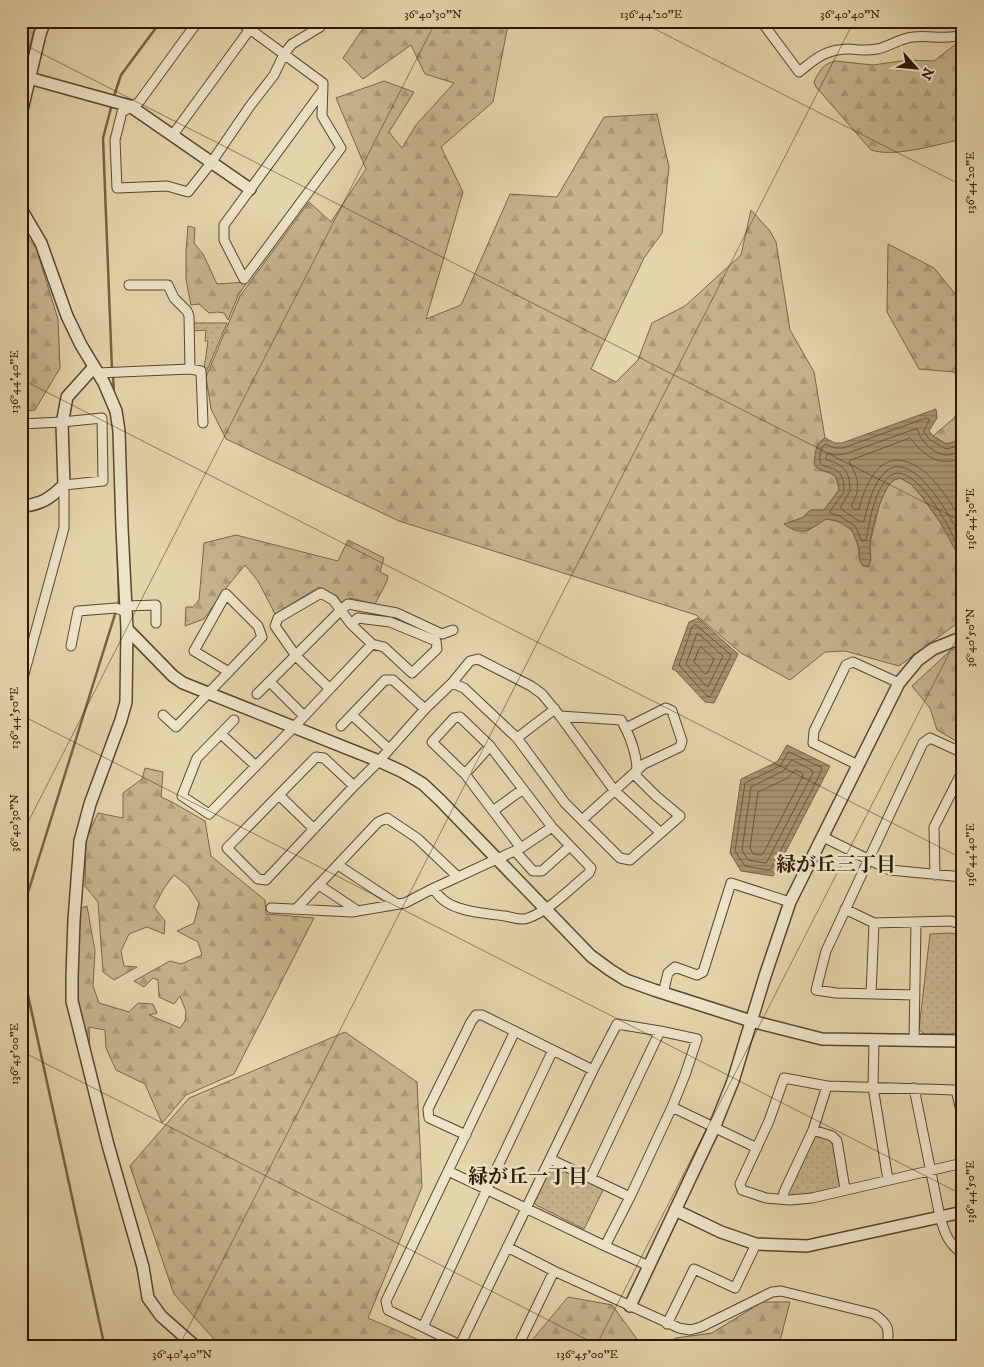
<svg xmlns="http://www.w3.org/2000/svg" width="984" height="1367" font-family="'IM FELL DW Pica','Noto Serif JP',serif">
  <defs>
    <pattern id="grass-dots" width="8" height="8" patternUnits="userSpaceOnUse" patternTransform="scale(1.25)"><rect width="8" height="8" fill="#c5b48d"/><path d="M2 2h.1M6 6h.1" fill="none" stroke="#aa9a78" stroke-width="1.8" stroke-linecap="round"/></pattern>
    <pattern id="forest-firs" width="22" height="20" patternUnits="userSpaceOnUse" patternTransform="scale(1.25)"><rect width="22" height="20" fill="#c5b48d"/><path d="M5 1l3.5 6h-7zM16 11l3.5 6h-7z" fill="#aa9a78"/></pattern>
    <pattern id="water-rules" width="6" height="5" patternUnits="userSpaceOnUse" patternTransform="scale(1.25)"><rect width="6" height="5" fill="#a69470"/><path d="M0 2.5h6" fill="none" stroke="#88785a"/></pattern>
  </defs>
  <rect width="100%" height="100%" fill="#e4d4aa"/>
  <filter id="stains"><feTurbulence type="fractalNoise" baseFrequency=".004" numOctaves="4"/><feColorMatrix values="0 0 0 0 .2 0 0 0 0 .09 0 0 0 0 .02 0 0 0 .5 -.17"/></filter>
  <radialGradient id="worn" r=".72"><stop offset=".6" stop-color="#630" stop-opacity="0"/><stop offset="1" stop-color="#630" stop-opacity=".3"/></radialGradient>
  <path fill="url(#grass-dots)" stroke="#796646" d="M21,21h16l-13,44 -3,2z
    M194,323h33l-22,52 -2,1 5,-35h-3l1,-11 -13,1z
    M950,933l13,2v99h-39l-5,-5 11,-95z
    M817,1136l13,3 3,6 9,39 -2,4 -31,7 -19,2 -3,-4 26,-55z
    M555,1165l49,23 -20,41 -48,-24 -2,-3 17,-36z"/>
  <path fill="url(#forest-firs)" stroke="#796646" d="M368,21h146l-7,9 -14,72 -52,45 22,45 -37,127 35,-14 49,-111 47,3 47,-80 53,-3 12,53 -7,66 -18,25 -53,111 25,13 22,-22 14,-37 33,-17 56,-51 10,-45 19,21 6,11 14,88 24,42 11,66c-13,8 -9,18 -6,32 15,4 17,4 20,20l-15,20h-13l-9,8 -18,6 23,7 19,-12c28,4 31,16 34,42h11l-1,-18 10,-41 9,-18 5,-4 6,-2 11,6 12,14 17,24 23,37v60l-64,47 -54,-15 -20,1 -35,28 -49,-27 -45,-38 -297,-94 -173,-82 -15,-30 -5,-32 34,-81 69,-94 22,20 35,-53 -30,-71 48,-17 30,11 -25,40 13,16 14,-23 38,-42 -29,-9 -14,-29 -48,34 -20,-21z
    M961,40h2v99c-25,5 -68,19 -92,11l-55,-63 -2,-5c5,-11 9,-18 21,-21l38,4 35,-5 26,1z
    M188,226l7,2 -1,15 9,11 14,30 30,-2 -9,14 -10,24 -4,-7 -7,-1 -8,1 -10,-9 -8,1 -5,-25v-28z
    M21,230l15,18 22,71 2,49 -25,42 -14,2z
    M888,244l46,24 27,33h2v86l-9,-15 -35,-3 -32,-57z
    M963,402v38l-17,4 -13,-8 21,-18z
    M236,535l102,26 10,-21 36,18 -4,14 8,4 -1,5 -12,23 -25,-6 -8,5 -5,-7 -18,-9 -44,27 -17,-33 -13,-16 -19,23 -22,31 -19,7 1,-19h7l6,-7 5,-57z
    M963,647v98l-26,-15 -7,-22 -18,-22 39,-36z
    M145,768l18,4 -2,25 11,5 33,19 6,35 54,44 1,14 48,4 -80,156 -48,21 -24,28 -17,-39 -29,-14 -10,-22 -1,-18 -16,-3 1,27 -13,-54 1,-53 3,-39 6,-2 8,45 -2,35 6,17 30,9 9,-9 15,1 4,9 -8,2 31,13 5,-7 1,-10 -6,-15 -6,8 -15,-7 -1,-17 -5,-2 -9,9 -10,-6 36,-20 11,3 21,-9 -4,-13 -21,-11 17,-8 5,-20 -11,-17 -14,-11 -10,13 -10,19 11,14 -1,13 -17,-7 -18,7 -8,17 3,15 13,1 -23,13 -11,-8 -5,-70 -13,-16 1,-47 12,-26 25,5v-25l19,-14z
    M345,1032l72,50 5,105 -54,131 65,28h-213l-46,-52 -44,-128 59,-68z
    M568,1297l44,8 30,41h-112l3,-7z
    M762,1302h28l-9,35 -5,9h-115l15,-8 36,-5z"/>
  <path fill="url(#water-rules)" stroke="#766243" d="M936,409l1,9 -8,13 4,5 13,8 17,-4v119l-5,-4 -18,-33 -17,-24 -12,-14 -11,-6c-3,1 -5,1 -7,3 -11,7 -22,50 -23,62 -1,9 2,16 -1,24l-6,-1 -3,-5 -1,-13 -7,-18 -14,-9 -12,-2c-16,10 -24,19 -42,5l18,-6 9,-8h13l15,-20c0,-4 -1,-10 -3,-13 -4,-6 -15,-5 -22,-12 1,-11 1,-21 11,-27l10,5h7z
    M698,618l40,36 -24,49 -9,-1 -29,-31 -4,-2 17,-47z
    M787,745l43,21 -57,110 -32,-5 -11,-18 11,-74 36,-17z"/>
  <g fill="none" stroke-linecap="round" stroke-linejoin="round">
    <path stroke="#6a5638" stroke-width="1" d="M963,445l-17,4 -16,-9 -6,-8 1,-4 4,-7v-2l-3,-1 -83,30h-8l-10,-4c-3,3 -5,7 -5,11 -3,17 14,8 21,20 3,5 3,12 3,17l-14,19v2l10,3 15,10 7,15 4,-1c3,-14 5,-29 10,-42 3,-7 8,-18 15,-23 19,-11 45,30 53,44 7,11 11,24 19,34
      M963,451c-5,1 -11,4 -16,4 -12,0 -27,-14 -29,-25l-3,-1 -70,25 -10,1 -7,-2 -2,5 1,2c18,5 23,13 23,31l-10,17 20,14 4,-1c4,-15 7,-30 16,-43 29,-41 72,42 83,63
      M963,459c-19,4 -27,4 -42,-9 -4,-3 -7,-8 -11,-12l-59,22 -2,2c10,15 12,28 2,44l5,4 3,-1c8,-32 26,-65 62,-40 16,11 33,38 42,55
      M696,625l35,30 -21,42 -3,-1 -28,-31 13,-38z
      M697,634l3,1 23,21 -15,31 -2,-1 -20,-22 10,-28z
      M701,647l13,12 -6,13 -2,2 -2,-1 -10,-11 5,-13z
      M789,752l32,15 1,3 -51,99 -3,1 -23,-4 -10,-15 10,-68 35,-17z
      M792,760l20,10 1,3 -46,89 -2,1 -17,-3 -6,-10 9,-63 32,-16z
      M796,770l6,3 1,3 -40,78 -2,1 -8,-1 -3,-6 8,-56 28,-13z"/>
    <path stroke="#766243" stroke-width="2.5" d="M113,99l8,-24 40,-54
      M112,104l-9,34 9,232
      M113,376l1,18
      M117,534l2,67 -2,5
      M21,915l95,-304
      M21,963l82,376 7,7"/>
    <g stroke="#5b462a" stroke-width="11">
      <path id="minor" d="M123,21l3,2 1,-2
        M198,21l-59,81 -17,10 -7,28 2,48 50,-2 21,6 23,-29 39,-57 24,-31 10,-21 8,-10 28,-17 5,-6
        M239,21l84,62 -1,33 19,32 -97,131 -20,-39v-15l99,-135
        M761,21l38,51c17,-14 27,-23 51,-23 9,1 17,2 27,0 12,-2 23,-11 36,-12 18,-2 31,3 50,-2
        M172,136l78,-107
        M129,285h39l6,13 13,13 2,5 1,53 11,2 2,52
        M98,373l92,-4
        M21,424l41,-2 40,-4 1,63 -39,4v43l-43,157
        M126,606l30,-1v18
        M71,646l7,-35 38,-3 10,4
        M270,682l34,34
        M330,689l-34,-33 -21,-30 3,-8 43,-25 12,7 18,24 21,20
        M257,694l84,-84 7,-6 49,9 45,21 11,-4
        M163,715l13,12 86,-90 -4,-11 -32,-32 -32,57 35,21
        M352,715l37,34
        M560,716l54,74 47,43
        M234,720l-37,38 -15,38 27,18 85,-87 78,-83 12,3 28,26 25,-24 -1,-8 -46,-19 -32,-4 -7,6
        M341,726l44,-46h8l32,29
        M221,734l35,32
        M517,738l38,-29
        M858,765l-45,-22 1,-12 32,-66 7,-3 46,21
        M465,774l25,-28
        M354,786l-30,-28 -8,-1 -89,91 31,31 8,1 88,-94 25,-25 46,-52 27,-26 18,-22 8,-2 53,27 11,8 18,22 61,4c8,13 19,41 15,56l20,20 24,20 -50,44 -10,-2 -55,-55 -48,-65 -53,-50 -12,-5
        M279,795l35,34
        M493,811l30,-22
        M582,820l62,-56 36,-17 2,-6 -10,-30 -6,-3 -40,20
        M823,837l67,33 73,7
        M515,851l18,20h9l28,-25
        M338,865l59,39
        M935,875l-1,-48 29,-57
        M319,885l39,26
        M434,888c10,24 49,25 71,28 7,1 17,5 23,2 21,-7 44,-31 61,-45l2,-5 -39,-41 -62,-81 -30,-29 -6,1 -22,24 33,32 56,74
        M271,908l81,4 53,-9 29,-15 87,-40 31,-21
        M296,909l82,-87 9,-4 30,20 41,39
        M845,909l29,14 77,-2 12,4
        M663,993l5,-20 7,-6 22,8 6,-3 28,-89 59,19
        M871,994l3,-71
        M915,995l-79,-2 -20,-3 10,-39 97,-208 7,-5 33,15
        M874,1040l-1,47 15,93
        M914,1040l2,-118
        M914,1088l26,129c5,17 8,26 23,37
        M672,1107l85,41
        M963,1119l-7,-29 -129,-4 -43,-8 -15,43 -29,63 2,6 24,8 24,2 22,-2 151,-35
        M813,1130l19,6 5,5 8,48
        M466,1135l-37,-17 -1,-9 43,-87 5,-7h6l111,55
        M550,1159l80,38
        M448,1171l157,75 44,20
        M591,1177l69,-146
        M783,1199l1,-7 29,-62 14,-44
        M507,1247l47,24 125,57 11,2 11,-3 71,-35 9,-1 93,23c14,10 16,14 13,32
        M667,1324l27,-55 41,19 21,-44
        M423,1327l64,-138 66,-139
        M460,1345l133,-275 24,-46 43,7 37,8 -12,36 -13,32 -42,90 -25,49
        M462,1346l-74,-36 -2,-9 129,-270
        M518,1346l36,-75"/>
    </g>
    <g stroke="#5b462a" stroke-width="14">
      <path id="tertiary" d="M21,79l8,-1 101,28 120,83
        M21,114l19,-80 5,-13
        M21,209l20,34 26,73 14,29 23,38 12,28 3,20 3,97 5,101 -1,73 -5,18 -31,84 -10,37 -6,79 -2,57v24l36,144 35,122 5,31 13,18 34,30
        M21,507c22,-4 27,-7 43,-22l-2,-61 5,-27 27,-30
        M127,629l46,47 10,7 196,78 24,11 20,12 17,16 151,156 19,14 16,10 28,10 97,31 71,18 141,2
        M675,1210l46,22 35,12 51,2 156,-34
        M630,1306l84,-178 19,-47 32,-105 25,-74 109,-219 19,-23 15,-11 30,-12"/>
    </g>
    <use href="#minor" stroke="#ede3c8" stroke-width="9"/>
    <use href="#tertiary" stroke="#ede3c8" stroke-width="11"/>
  </g>
  <path fill="none" stroke="#2d1700" stroke-width="1" stroke-opacity="0.45" d="M639,21l324,165M21,43l942,479M21,379l942,480M21,715l942,480M21,836l415,-815M21,1051l578,295M179,1346l675,-1325M596,1346l367,-720"/>
  <g text-anchor="middle" stroke-width="5" stroke-linejoin="round" paint-order="stroke">
    <g font-size="20" font-weight="bold" fill="#2d1700" stroke="#ede3c8">
      <text x="836" y="871">緑が丘三丁目</text>
      <text x="528" y="1183">緑が丘一丁目</text>
    </g>
  </g>
  <rect width="984" height="1367" fill="none" stroke="#e4d4aa" stroke-width="55"/>
  <g transform="translate(916 68) rotate(117)" stroke="#ede3c8" stroke-width="4" paint-order="stroke">
  <path d="M0-4L9 19L0 12L-9 19Z" fill="#2d1700"/>
  <text y="-8" font-size="14" font-weight="bold" text-anchor="middle" fill="#2d1700">N</text>
  </g>
  <rect x="28" y="28" width="928" height="1312" fill="none" stroke="#2d1700" stroke-width="2"/>
  <g font-size="12" text-anchor="middle" fill="#2d1700">
    <text x="433" y="18">36°40'30"N</text>
    <text x="651" y="18">136°44'20"E</text>
    <text x="850" y="18">36°40'40"N</text>
    <text transform="translate(970 183) rotate(-90)" y="4">136°44'20"E</text>
    <text transform="translate(14 382) rotate(-90)" y="4">136°44'40"E</text>
    <text transform="translate(970 519) rotate(-90)" y="4">136°44'30"E</text>
    <text transform="translate(970 638) rotate(-90)" y="4">36°40'50"N</text>
    <text transform="translate(14 718) rotate(-90)" y="4">136°44'50"E</text>
    <text transform="translate(14 823) rotate(-90)" y="4">36°40'30"N</text>
    <text transform="translate(970 855) rotate(-90)" y="4">136°44'40"E</text>
    <text transform="translate(14 1054) rotate(-90)" y="4">136°45'00"E</text>
    <text transform="translate(970 1192) rotate(-90)" y="4">136°44'50"E</text>
    <text x="182" y="1358">36°40'40"N</text>
    <text x="587" y="1358">136°45'00"E</text>
  </g>
  <rect width="100%" height="100%" filter="url(#stains)"/>
  <rect width="100%" height="100%" fill="url(#worn)"/>
</svg>
